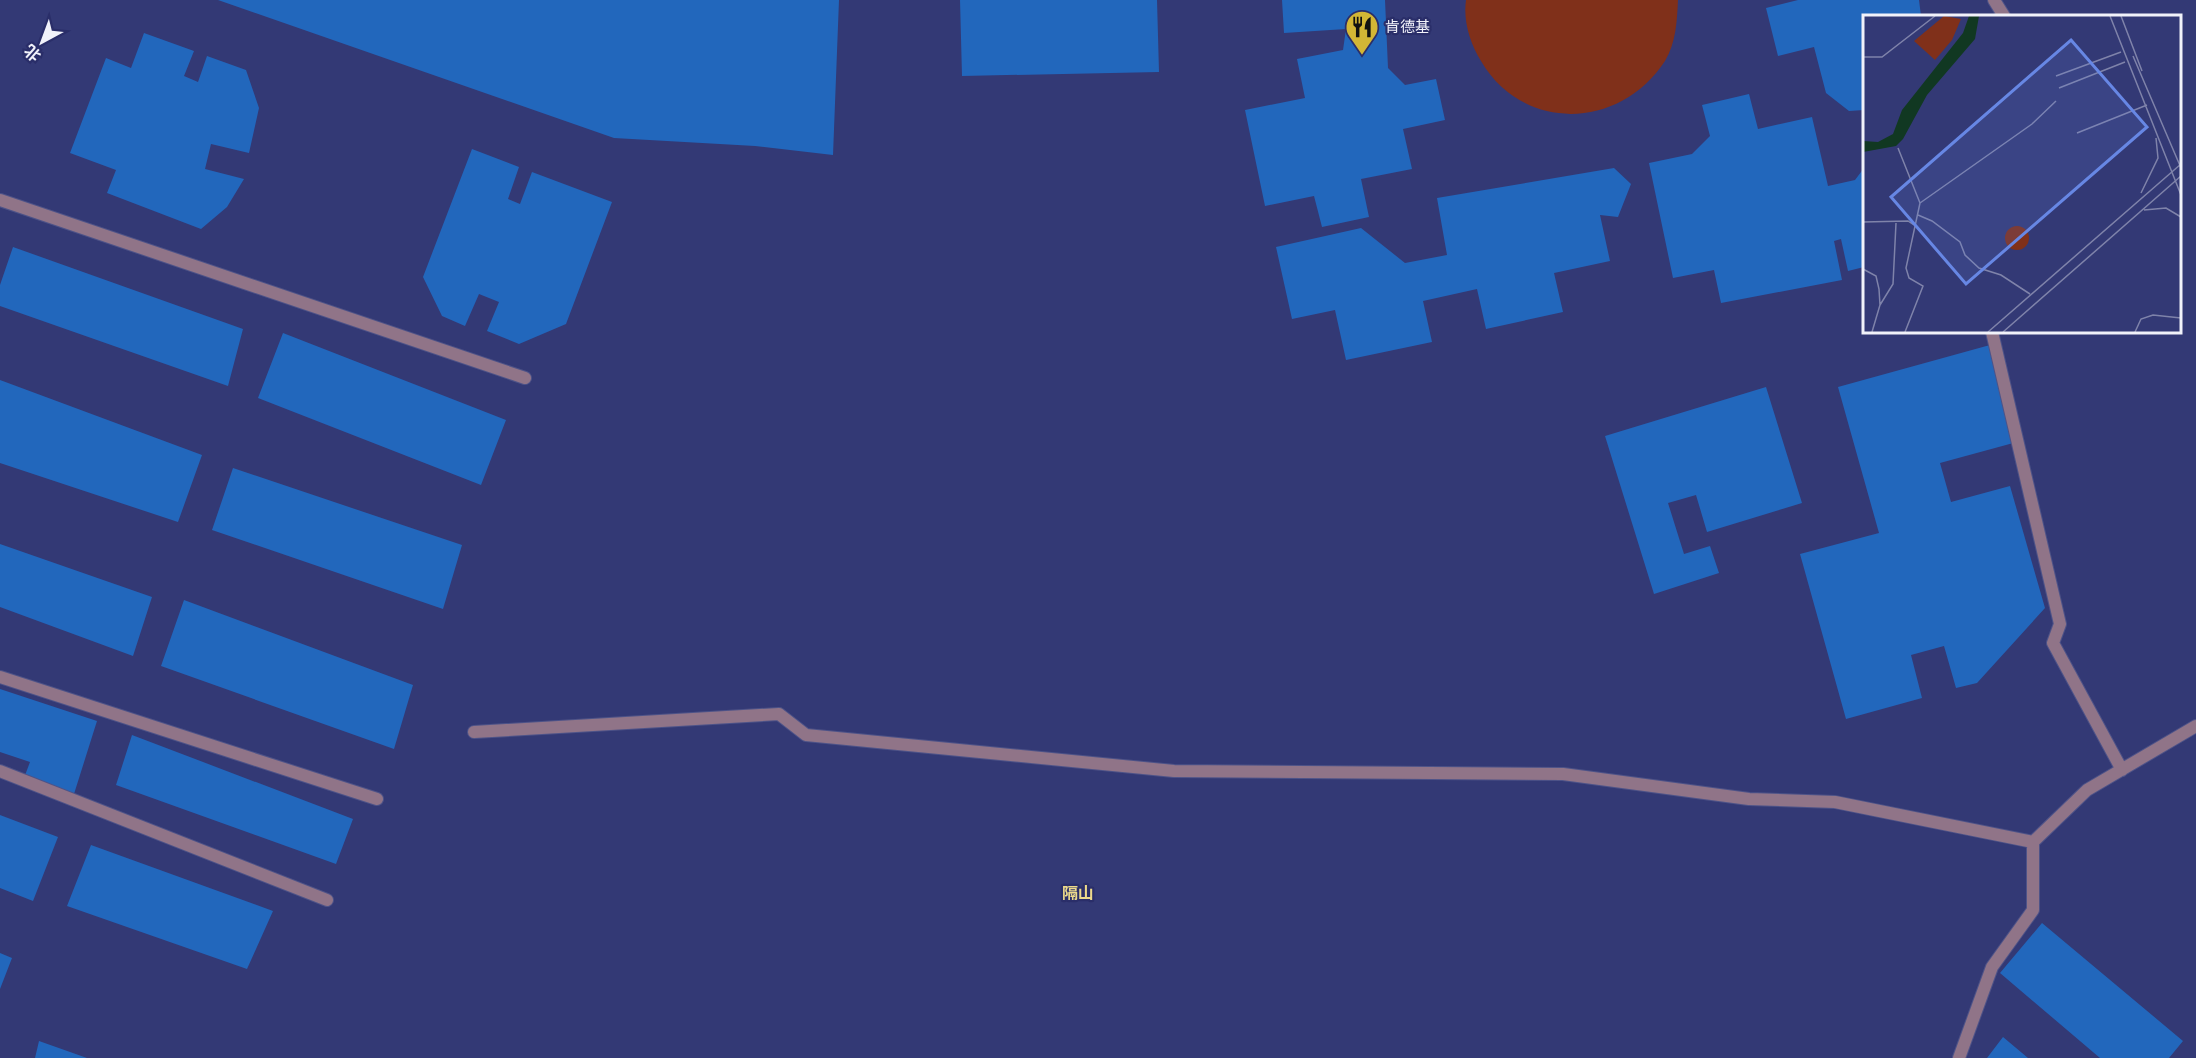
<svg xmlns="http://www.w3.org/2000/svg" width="2196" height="1058" font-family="Helvetica,'Noto Sans SC',sans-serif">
  <rect width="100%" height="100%" fill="#333975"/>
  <path fill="#80301a" d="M1466,0h212c-1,21 -2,43 -13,61 -45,69 -142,72 -184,0 -11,-18 -18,-40 -15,-61z"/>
  <path fill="#2267bc" d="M218,0h621l-6,155 -78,-9 -141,-8z
    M960,0h197l2,72 -197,4z
    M1282,0h103l3,68 17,17 31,-6 9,41 -42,9 9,40 -51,10 8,38 -47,10 -8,-31 -49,10 -20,-96 60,-12 -8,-39 46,-9 3,-21 -62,4z
    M1798,0h121l2,16h-57v94l-15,1 -23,-18 -12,-46 -36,9 -12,-48z
    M144,33l50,18 -10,25 14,6 9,-26 39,14 13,38 -10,45 -38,-9 -6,25 39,10 -17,28 -26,22 -94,-36 9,-23 -46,-17 36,-95 25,10z
    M1749,94l9,35 54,-12 16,69 27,-6 9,-12v99l-16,4 -7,-32 -7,2 8,39 -121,23 -7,-33 -41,8 -24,-115 43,-9 18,-18 -8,-31z
    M472,149l47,18 -11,32 12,5 12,-32 80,30 -46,122 -47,20 -32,-13 12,-29 -20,-8 -14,32 -23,-10 -19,-39z
    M1614,168l17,16 -13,33 -18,-2 10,46 -56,12 9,39 -77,17 -9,-40 -54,12 9,41 -86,18 -11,-50 -43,9 -16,-72 85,-19 44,35 42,-8 -10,-57z
    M13,247l230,82 -15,57 -228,-80v-21z
    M283,333l223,87 -25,65 -223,-87z
    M1990,345l27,97 -77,21 11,39 59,-16 35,122 -68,75 -21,5 -12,-42 -33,9 11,43 -76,21 -46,-165 79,-21 -41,-146z
    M0,380l202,75 -24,67 -178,-59z
    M1766,387l36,116 -95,29 -11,-37 -28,8 16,51 26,-8 9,27 -65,21 -49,-158z
    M233,468l229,77 -19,64 -231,-79z
    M0,544l152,53 -19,59 -133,-49z
    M184,600l229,85 -19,64 -233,-83z
    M0,689l97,32 -23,73 -50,-16 6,-16 -30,-10z
    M132,735l221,84 -17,45 -220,-79z
    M0,815l58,22 -25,64 -33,-13z
    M91,845l182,66 -26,58 -180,-63z
    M2042,923l141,118 -14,17h-69l-100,-85z
    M0,953l12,5 -12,31z
    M2003,1037l25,21h-41z
    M39,1041l48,17h-52z"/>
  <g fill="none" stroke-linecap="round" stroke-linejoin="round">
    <g stroke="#4e5388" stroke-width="14">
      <path id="service" d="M1994,0l10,16
        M0,200l525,178
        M1992,332l68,292 -7,19 69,127
        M0,677l377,122
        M474,732l305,-18 27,21 368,36 389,3 186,25 86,3 198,40
        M0,771l327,129
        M1959,1058l33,-91 41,-57v-68l54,-52 109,-64"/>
    </g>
    <use href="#service" stroke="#907488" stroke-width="12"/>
  </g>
  <defs>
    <g id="restaurant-pin" transform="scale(1.725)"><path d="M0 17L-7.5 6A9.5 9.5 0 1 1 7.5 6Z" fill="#d3b635" stroke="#2a2e69"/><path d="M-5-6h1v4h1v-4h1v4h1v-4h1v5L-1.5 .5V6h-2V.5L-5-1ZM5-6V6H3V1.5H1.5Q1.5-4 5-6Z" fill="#111"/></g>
  </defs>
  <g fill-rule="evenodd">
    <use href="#restaurant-pin" x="1362" y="27"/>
  </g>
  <g text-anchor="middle" stroke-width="4.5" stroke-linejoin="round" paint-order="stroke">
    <g font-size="15" fill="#f1f2fa" stroke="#2a2e69" text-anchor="start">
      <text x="1385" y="32">肯德基</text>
    </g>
    <g font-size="16" font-weight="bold" fill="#ecd98b" stroke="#2a2e69">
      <text x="1078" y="899">隔山</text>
    </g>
  </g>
  <g transform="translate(1863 15)">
    <rect width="318" height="318" fill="#333975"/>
    <path d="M81,1l17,3 -9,21 -17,20 -21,-19zM142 223a12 12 0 1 1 24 0a12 12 0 1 1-24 0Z" fill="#80301a"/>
    <path d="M106,1h10l-4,23 -48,56 -24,44 -7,7 -33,6v-11l15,1 15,-8 9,-24 61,-77z" fill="#113822"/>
    <path fill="none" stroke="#7f83aa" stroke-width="1.5" d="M247,1l71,179M258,1l21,55M270,41l48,112M0,42h19l53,-41M193,61l65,-24M196,73l66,-26M214,118l70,-28M35,133l22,55 -14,65 3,10 14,8 -18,46M278,178l17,-35 -2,-20M57,188l112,-79 24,-23M281,195l22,-2 15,9M55,200l14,6 28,21 5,13 14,13 22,7 29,19M0,207l45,-1 6,4M0,254l13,7 3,13 1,16 -8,27M17,290l13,-21 3,-61M125,317l193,-168M140,317l178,-156M272,317l6,-13 12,-4 28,3"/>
    <path fill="#6787e4" fill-opacity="0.15" stroke="#6787e4" stroke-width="3" d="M208,25l76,87 -181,157 -75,-87z"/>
    <rect width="318" height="318" fill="none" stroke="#f1f2fa" stroke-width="3"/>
  </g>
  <g transform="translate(42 42) rotate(221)" stroke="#2a2e69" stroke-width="4.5" paint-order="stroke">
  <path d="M0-4.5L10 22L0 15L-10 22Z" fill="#f1f2fa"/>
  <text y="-9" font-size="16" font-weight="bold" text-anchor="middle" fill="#f1f2fa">北</text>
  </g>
</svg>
